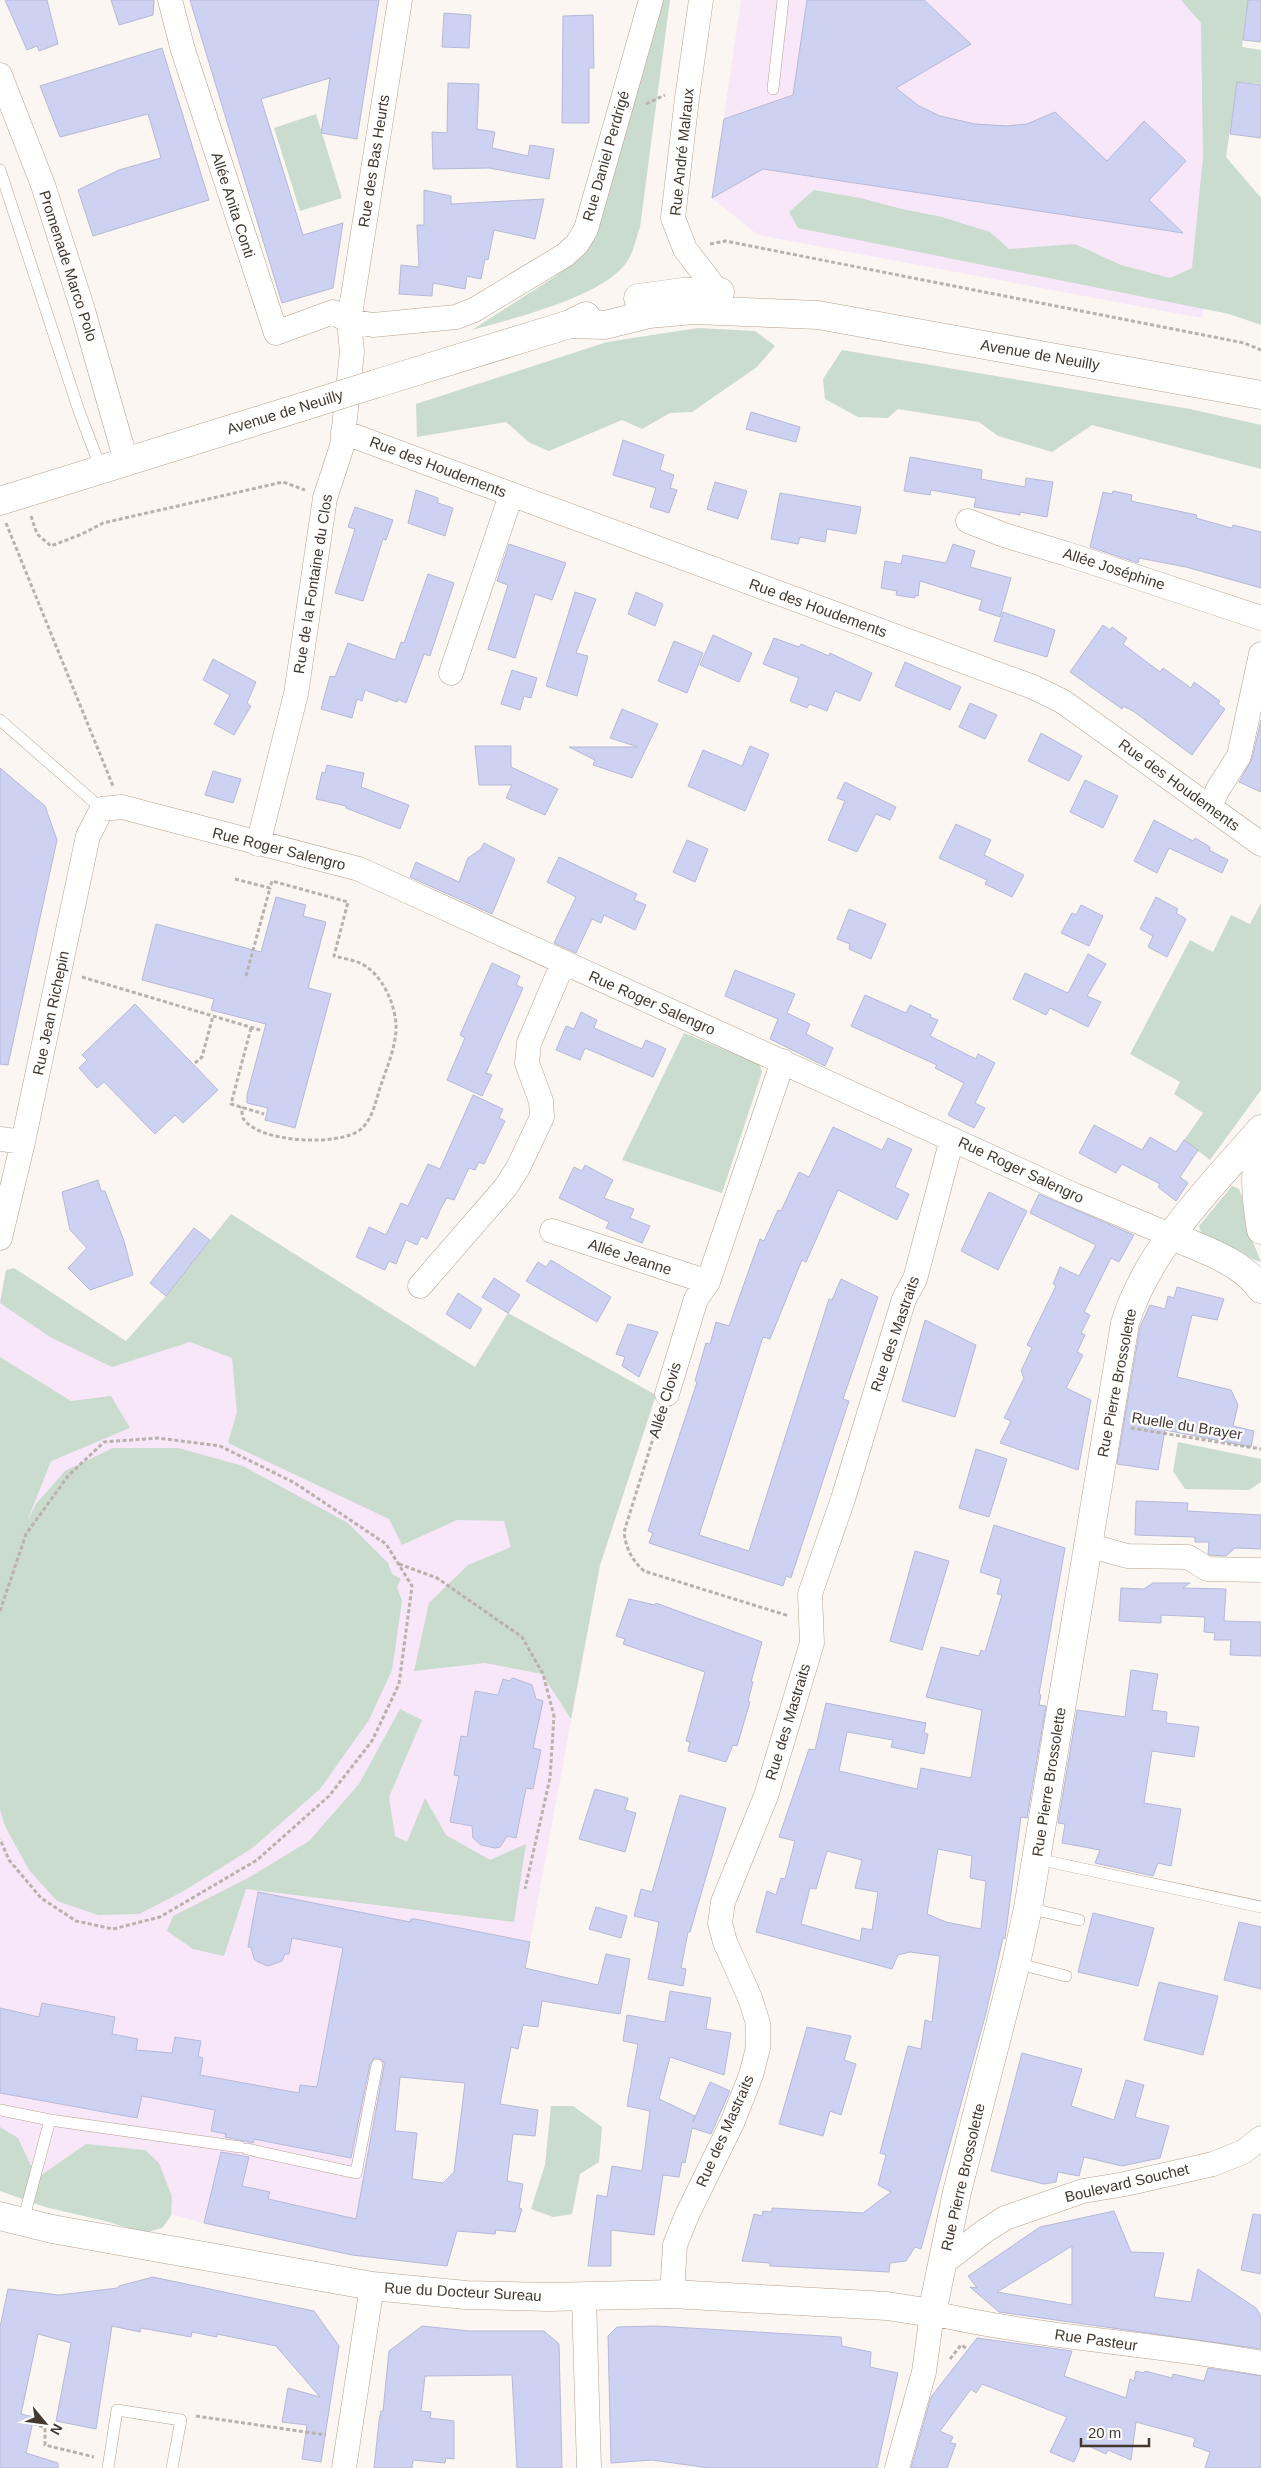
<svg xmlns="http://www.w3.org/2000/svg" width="1261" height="2468" font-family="Helvetica,sans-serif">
  <rect width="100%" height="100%" fill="#fbf6f1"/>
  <path fill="#f8e7f9" d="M741,0h493l12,13 -44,305 -444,-83 -46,-37z
    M231,1214l244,153 33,-54 148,82 -56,171 -97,521 -103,-10 -5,54 22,2 -8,75 -58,47 -148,-32 -166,-45 -37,-13v-866l6,-29 8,-2 112,73 40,-45z"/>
  <path fill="#c9dccd" d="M662,0h8l-30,227c-4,11 -6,24 -12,33 -21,36 -117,59 -156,70l84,-54 25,-21z
    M1181,0h74l-9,13 -4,34 19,3v34l-24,-2 -11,75 35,41v127l-32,-11 -431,-86 -9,-16 25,-22 46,8 42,11 40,8 48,15 19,17 66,-5 46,21 49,13 22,-10 11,-111 -2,-134z
    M316,114l26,84 -42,13 -26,-83z
    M698,328l57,3 20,15 -18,21 -65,45 -22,1 -28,16 -20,-9 -73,31 -19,-8 -24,-21 -89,15 -1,-33 191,-62z
    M842,350l348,59 71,16v44l-169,-44 -40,27 -54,-16 -19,-14 -81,-13 -10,9 -30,-1 -33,-18 -2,-20z
    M1261,903v187l-51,70 -26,-20 19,-27 -29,-19 6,-12 -50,-28 60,-114 23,12 18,-37 19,9z
    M684,1033l75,31 3,8 -40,121 -100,-33z
    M1232,1186l7,3 3,8 5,30 14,35 -49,-17 -10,-9 -3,-10z
    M231,1214l244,153 33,-54 148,82 -56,170 -29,154 -29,-45 -57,-11 -71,8 15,-68 39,-38 43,-18 -7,-26 -47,-1 -55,25 -13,-26 -161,-76 9,-31 -5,-54 -42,-16 -78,25 -62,-30 -50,-34 6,-33 8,-2 112,73 40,-45z
    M0,1357l71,44 40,-5 19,32 -79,33 -24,61 9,-18 29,-33 48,-23h65l65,18 105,57 40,40 4,11 9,5 -4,8 5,14 -10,69 -23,50 -49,69 -69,60 -69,43 -43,22 -41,1 -41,-14 -28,-31 -24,-44 -5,-16z
    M1178,1442l83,17v23l-12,8 -64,-1 -12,-18z
    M400,1709l22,11 -33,77 6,39 12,6 18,-44 21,37 44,25 36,-16 -12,78 -268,-33 -22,67 -31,-7 -26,-18 6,-15 77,-39 59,-36 50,-57z
    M551,2106h22l29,21 -3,35 -19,12 -8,40 -19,3 -22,-8 14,-44z
    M0,2127l18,11 19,40 49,-34 59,6 14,13 13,34 -1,19 -9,12 -17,5 -40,-12 -60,-14 -45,-16z"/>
  <path fill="#cdd1f2" stroke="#b6b9d7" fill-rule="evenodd" d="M5,0h42l11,44 -19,7 -2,-5 -10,4z
    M111,0h43l-1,15 -34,10z
    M190,0h189l-22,139 -36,-6 9,-55 -69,21 42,136 40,-12 -10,65 -51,15z
    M807,0h117l47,44 -75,44 23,18 21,10 35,8 32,2 20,-2 28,-12 52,49 37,-40 42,40 -37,39 34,33 -420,-64 -51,29 12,-79 69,-24z
    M1248,0h13v42l-18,-2z
    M444,13l27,2 -2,33 -27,-1z
    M593,15l1,53h-5v55h-27l1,-107z
    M162,48l47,152 -116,36 -15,-46 41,-20 42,-12 -13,-44 -88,23 -20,-51z
    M1237,82l24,3v53l-31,-4z
    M448,83l31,1 -2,45 18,3 -3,16 36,8 2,-11 24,4 -5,30 -60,-11 -56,1 -1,-37 15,1z
    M424,190l27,6v8l93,-5 -9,40 -41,-9 -6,30 -3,-1 -4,20 -14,-3 -2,13 -32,-6 -1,13 -33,-2 2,-29 18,2 -2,-42h7z
    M751,412l49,15 -4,15 -50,-13z
    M623,440l41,15 -4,15 14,5 -4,13 7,2 -8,23 -19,-6 6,-19 -43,-13z
    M910,457l72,13 -1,9 44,8 1,-9 27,4 -6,35 -27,-5v3l-46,-8 2,-9 -45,-8 -1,5 -26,-4z
    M715,482l32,9 -9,28 -31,-10z
    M416,490l22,8v5l15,5 -8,28 -37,-13z
    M1113,491l19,4 -1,6 66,14 -1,3 21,6 15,4 1,-3 28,7v56l-75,-21 -47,-9 -1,5 -48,-16 13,-55 9,2z
    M780,493l81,14 -5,27 -29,-5 -2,13 -25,-5 -2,7 -27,-5z
    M355,507l38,13 -7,20 -3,-1 -20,62 -28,-8 20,-64 -7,-2z
    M509,544l57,19 -14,37 -17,-6 -20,64 -27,-9 20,-64 -11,-4z
    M953,544l22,7 -5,16 41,11 -11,39 -21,-7 3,-10 -62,-19 -2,15 -3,-1v3l-19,-3 1,-4 -16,-3 4,-27 16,3 2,-9 43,8z
    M428,574l26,9 -24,73 -6,-2 -18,49 -8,-4 -1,3 -32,-12 -3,11 -5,-2 -5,19 -31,-9 9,-33 5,1 13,-34 47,17 6,-18 3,1z
    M575,592l21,7 -20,54 12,3 -11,40 -31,-10z
    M636,592l27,12 -8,22 -27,-12z
    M1003,612l52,18 -8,27 -53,-16z
    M1103,625l7,5 2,-3 15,11 -4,6 37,28 3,-4 28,20 3,-6 26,19 -2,3 7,5 -33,46 -59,-44 -10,-5 -1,3 -52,-37z
    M713,635l39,18 -13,29 -39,-17z
    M774,638l25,9 2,-3 28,12 1,-3 42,20 -12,28 -25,-10 -8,20 -18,-7 -2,4 -17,-7 9,-23 -36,-14z
    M674,641l29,12 -16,40 -29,-12z
    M213,659l43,23 -9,21 4,3 -17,29 -20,-11 16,-29 -27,-15z
    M905,662l56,25 -11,23 -55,-24z
    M512,670l25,8 -6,20 -7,-2 -4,14 -19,-6z
    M970,703l27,12 -12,24 -26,-12z
    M622,709l36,15 -26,54 -39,-13 2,-5 -26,-13h69l-28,-9z
    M1261,720v72l-22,-10 13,-23z
    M1041,733l41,23 -13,25 -41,-20z
    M475,746h36v21l47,22 -13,26 -39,-17 6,-13h-33z
    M750,746l19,8 -24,57 -57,-25 15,-36 39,16z
    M327,765l37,8 -3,14 48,18 -9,24 -54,-21v-2l-30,-7 6,-27 3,1z
    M0,768l45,38 12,34 -49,225 -8,-1z
    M213,771l28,8 -8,24 -28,-8z
    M1085,780l33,16 -15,32 -33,-16z
    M845,782l51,25 -6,13 -14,-6 -19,38 -29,-12 17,-39 -8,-3z
    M1154,820l39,21 2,-3 15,9 -1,3 19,10 -6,13 -53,-25 -12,25 -23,-12z
    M956,824l35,16 -7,15 40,20 -12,22 -27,-13 2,-4 -48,-22z
    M687,840l21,9 -13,33 -22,-10z
    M484,843l31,16 -23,55 -82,-37 6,-15 43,20 9,-24 13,-9z
    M559,857l78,37 -3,6 12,5 -11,25 -31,-15 -3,8 -9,-4 -16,34 -22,-10 22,-46 -29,-15z
    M276,897l30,8 -3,11 23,6 -18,66 23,6 -36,134 -30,-8 3,-12 -21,-5v-8l19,-71 -55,-14 3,-11 -72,-19 14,-56 105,28z
    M1156,897l22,12 -2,4 10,6 -19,38 -19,-10 5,-11 -13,-7z
    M1081,905l22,11 -14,30 -28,-13 11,-20 4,2z
    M849,909l37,15 -15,35 -22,-10 1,-5 -13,-5z
    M1088,954l18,10 -19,32 14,6 -13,25 -38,-19 -4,7 -33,-16 12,-26 43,20z
    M492,963l28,13 -4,9 7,3 -37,85 6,2 -10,21 -35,-16 18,-42 -5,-3z
    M735,970l60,24 -8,19 23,11 -4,10 27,14 -8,18 -55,-27 8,-20 -53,-23z
    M865,995l41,18 4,-8 21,10 -1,2 8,3 -8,16 46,23 2,-5 17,9 -20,40 10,5 -11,20 -26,-13 16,-32 -29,-15 2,-3 -86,-39z
    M135,1004l83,86 -35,33 -8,-8 -20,19 -51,-52 -7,6 -18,-20 8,-8 -5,-5z
    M581,1012l16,8 -3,8 48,21 4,-9 20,9 -13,28 -68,-29 -5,12 -24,-10 10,-24 8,3z
    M473,1095l30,14 -4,9 6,3 -21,43 -5,-2 -4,8 -6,-2 -15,32 -7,-2 -5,8 -15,33 -6,-3 -4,9 -11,-5 -10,24 -7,-3 -4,9 -29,-13 13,-30 17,8 15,-32 7,3 20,-42 12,5z
    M1094,1125l48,25 8,-13 26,15 8,-12 14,10 -18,27 8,6 -12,18 -18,-14 2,-3 -38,-20 -6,9 -37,-20z
    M833,1127l49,23 6,-12 24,11 -17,38 14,7 -12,26 -59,-30 -32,72 -4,-2 -32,79 -7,-2 -64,198 50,16 80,-252 3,1 9,-21 37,18 -35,102 6,2 -58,177 -5,-2 -3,10 -134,-43 4,-10 -5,-2 49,-149 -2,-1 11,-38 4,1 6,-22 13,4 31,-87 4,2 14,-31 3,1 18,-39 10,5z
    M585,1165l28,15 -9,18 30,11 -4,9 20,8 -8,17 -36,-15 3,-6 -50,-24 15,-31 8,4z
    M98,1180l3,11h4l19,50 9,34 -43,15 -22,-22 19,-20 -17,-18 -8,-38z
    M989,1192l38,19 -29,59 -37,-19z
    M1039,1194l95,41 -15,27 -8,-4 -27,54 6,3 -9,18 4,2 -8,17 6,3 -17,33 25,12 -13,70 -78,-27 11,-22 -7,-3 20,-40 -3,-7 11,-23 -5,-3 29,-59 -3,-2 7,-17 19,9 17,-31 -66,-32z
    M194,1228l16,12 -44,56 -16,-13z
    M551,1260l60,37 -14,25 -71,-41 12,-19 8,5z
    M494,1278l26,17 -12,18 -26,-16z
    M1177,1287l47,12 -7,21 -25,-5 -15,62 54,13 7,15 -5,21 21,5 -3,16 -86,-17 -7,40 -41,-6 23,-137 10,-22 15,4 3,-13 6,2z
    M458,1293l24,16 -12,20 -24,-15z
    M925,1320l51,25 -21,72 -53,-16z
    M628,1324l30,8 -19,45 -17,-11 3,-9 -9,-3z
    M976,1449l31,10 -18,58 -30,-9z
    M1136,1501l52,2 -1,8 74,4v34l-26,-1 -9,8 -16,-1 -2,-1 1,-12h-14v-5l-60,-2z
    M994,1525l71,23 -26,146 2,1 -2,10 7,1 -19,112 -6,-1 -16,122 -2,-1 -17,75 -65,236 -6,-2 -9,14 -16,2 -1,9 -119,-6v-3l-28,-2 12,-47 8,2 1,-5 9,1v-4l91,5 28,-21 -13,-7 8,-30 -6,-2 28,-107 13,3 4,-29 7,2 8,-66 -30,-4 -12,3 -6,14 -136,-37 11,-41 9,4 5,-17 4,1 10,-38 -16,-4 30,-88 6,1 11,-47 100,20 -2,10 4,1 -4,20 -33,-7 2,-7 -46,-8 -8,39 78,18 4,-21 50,10 11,-68 -56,-13 15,-50 38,9 2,-6 4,2 17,-57 -5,-1 4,-15 -21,-7zM938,1849l34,7 -2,22 16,3 -5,48 -35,-7 -19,-8zM827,1851l35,9 -7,28 23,4 -6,38 -10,-2 -2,13 -59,-17 9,-36 6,1z
    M915,1551l34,10 -27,89 -32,-9z
    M1153,1583h37l-7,5 43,1 -2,32 37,1v34l-31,-1 1,-15h-17l1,-7 -11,-1 1,-15 -44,-2v8l-42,-2 2,-33 23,1z
    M629,1599l26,6 1,-2 106,39 -11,40h2l-5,19 2,1 -13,44 -4,-1 -7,17 -38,-11 2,-9 -4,-1 19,-69 -82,-28 2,-5 -9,-3z
    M1131,1670l27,4 -6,36 15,2 -1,11 33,4 -5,30 -42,-6 -8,52 37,6 -10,57 -13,-3 -5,13 -58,-13 5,-13 -38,-7 3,-19 -7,-1 19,-113 48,7z
    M513,1678l19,7 4,14 7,2 -10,47 8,2 -8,39 -7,-1 -10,50 -9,-2 -7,11 -5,1 -14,-3 -8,-7 -1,-12 -22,-4 9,-46 -5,-1 7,-39 6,1 8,-46 23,4 5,-16 6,2z
    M595,1789l33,9 -3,12 11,3 -11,39 -46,-13z
    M680,1795l46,13 -36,124h-2l-7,36 5,1 -3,17 -35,-7 11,-57 -25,-6 7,-27 11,3z
    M258,1892l152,30 1,-3h4l115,23 -5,26 73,17 8,-31 24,5 -10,55 -78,-13 -4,26 -15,-2 -5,24 -7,-2 -11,57 38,6 -3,26 -22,-2 -6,47 16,3 -4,24 3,1 -7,23 -19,-2 -1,4 -38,-3 -10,35 -95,-11 -148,-32 17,-71 28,5 -7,29 28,6 -2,7 88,20 28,-153v-4l-5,-4h-5l-4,6 -19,94 -97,-19 -1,4 -28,-6 1,-3 -15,-3 4,-21 -73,-14 -5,22 -137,-25v-85l39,9 3,-14 73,14 -3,17 26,5 -2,11 36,3 3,-16 26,4 -3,16 5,1 -3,17 99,18 1,-8 17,2 26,-139 -51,-10 -3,16h-4l-3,7 -14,5 -10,-4 -4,-3 -3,-12h-3zM400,2077l65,6 -11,89 -11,11 -31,-4 5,-46 -22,-2z
    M596,1907l31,9 -6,22 -32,-9z
    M1093,1913l61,15 -16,58 -60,-14z
    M1239,1922l22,5v62l-37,-9z
    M1159,1982l59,14 -15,59 -59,-15z
    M670,1991l41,7 -5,31 25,4 -7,42 -54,-18 -11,42 36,17 -2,6 17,-40 20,9 -19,43 -19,-6 -7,35 -3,-1 -3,15 -16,-2 -9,60 -43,-5v36h-23l9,-71 10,2 5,-31 30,5 8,-60 -23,-5 11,-62 -15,-3 4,-26 38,7z
    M807,2027l44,9 -7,24 12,4 -15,51 -11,-4 -7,25 -44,-12z
    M1022,2053l60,16 -11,37 43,14 12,-40 18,5 -9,32 34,9 -9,32 -38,8 -38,-9 -5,19 -21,-4 -2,10 -12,2 -53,-13z
    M1114,2211l17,41 33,1 -10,44 37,5 7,-33 58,39 5,8v33l-262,-37 -29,-25 7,1 -9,-12 72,-49zM1072,2246v59l-75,-13z
    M1253,2214l8,1v59l-20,-4z
    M153,2277l161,34 25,35 -18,116 -19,-3 5,-34 -25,-3 6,-34 32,9 -44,-51 -59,-12v3l-25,-5 -1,5 -50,-9 -1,4 -28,-6 -16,103 -40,-8 15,-78 -33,-9 -17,80 13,3 -8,36 32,10v5h-58v-141l8,-38 51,6 59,-7 1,-2z
    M422,2326l47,5h75l15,13 3,124h-45l-5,-93 -87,1 -4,35 10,1 -1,6 24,3v38l-8,-1 -1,5 -32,-3 -1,8h-38l5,-47 2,-10h2l6,-60z
    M656,2326l185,11 1,9 29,6 -1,15 28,6 -21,95h-168l-57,-8 -41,3 -3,-127 9,-9z
    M977,2338l95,13 -8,25 62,22 4,-19 4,2 2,-10 8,2 1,-2 27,7 1,-4 31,7 4,-13 53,8v92h-56l5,-16 -17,-6 2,-8 -59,-16 -5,38 -23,-10 -2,4 -24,-11 -8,19 -24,-10 17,-35 -85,-33 -6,9 -5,-4 -31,42 13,6 -3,6 6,1 -9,24h-36l20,-71z"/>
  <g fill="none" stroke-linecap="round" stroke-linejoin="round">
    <g stroke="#b8a18b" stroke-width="12">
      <path id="lane" d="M773,89l10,-89
        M0,170l79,241 22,58
        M0,720l102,89
        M1037,1859l224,48
        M1028,1908l51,12
        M1016,1963l50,13
        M0,2110l50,10
        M247,2149l109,24 21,-108
        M23,2221l27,-101 190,27
        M108,2468l9,-58 64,10 -9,48"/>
    </g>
    <g stroke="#b8a18b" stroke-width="25">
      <path id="street" d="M170,0l13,50 93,283 57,-21 16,9 24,4 83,-8 18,-7 91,-55 12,-11 9,-15 65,-229
        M701,0l-14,98 -14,120 12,31 33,43
        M0,75l43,110 39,122 44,154
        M343,432l690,255 29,14 199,143
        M968,521l36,14 60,18 197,65
        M451,673l60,-178
        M1210,807l8,-18 21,-33 22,-102
        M258,844l38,-150 29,-196 17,-52 10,-94 -3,-31 51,-321
        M0,1139l23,3
        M552,1231l156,51
        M0,1238l23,-96 65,-306 14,-27 20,-2 237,62 715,326 96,40
        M420,1286l85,-98 13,-20 24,-51 -1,-16 -14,-38 2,-20 34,-80
        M667,1394l29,-95 12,-17 75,-221
        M1088,1545l39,11 61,1 19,12 54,1
        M943,2263l42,-32 20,-13 78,-27 42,-7 88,-20 30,-12 18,-14
        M672,2294l3,-49 12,-30 46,-94 18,-46 7,-27v-25l-8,-25 -25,-56 -5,-19 3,-21 43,-106 46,-153 -2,-49 33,-95 61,-200 11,-20 37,-140
        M584,2298l5,170
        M344,2468l28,-182
        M897,2468l27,-96 8,-59c109,25 220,30 329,50"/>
    </g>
    <g stroke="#b8a18b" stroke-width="29">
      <path id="secondary" d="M638,298l45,-6h37
        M570,324l35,1 44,-11 44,-4 125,5 443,80
        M375,384l195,-60 16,-8
        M0,501l305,-95
        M0,2216l52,13 320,57 94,9 83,2 123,-3 215,12 45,7 25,-121 59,-229 12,-55 97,-585c24,-76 85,-135 136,-194"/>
    </g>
    <g stroke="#b8a18b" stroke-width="29">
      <path id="primary" d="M1261,1133c-7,37 -6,61 0,97
        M1170,1235c31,14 70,25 91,54"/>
    </g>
    <path stroke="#b9b2ac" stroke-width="3" stroke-dasharray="4 2.5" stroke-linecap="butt" d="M646,104l19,-9
      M710,244l15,-3 519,102 17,7
      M31,516l6,18 14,12 31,-12 21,-11 180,-41 22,8
      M6,523l107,263
      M235,879l35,9 2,-7 76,21 -14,54c8,2 18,4 26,7 22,10 37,43 36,67 -1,19 -9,37 -15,55 -5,14 -8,34 -20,44 -20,18 -104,14 -118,-11 -1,-3 -1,-8 -2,-11
      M246,976l24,-88
      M82,977l178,53
      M251,1028l-20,76 33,10
      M195,1063l7,-6 11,-41
      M660,1416l-36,116c2,17 8,28 20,39l145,45
      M1131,1428l130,21
      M399,1564l38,14 85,59 21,37 11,42 -4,62 -25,111
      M0,1611l26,-77 42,-58 36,-34 54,-4 62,8 75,37 91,61 26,42 -13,98 -27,57 -43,55 -72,64 -97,57 -47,12 -37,-8 -35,-23 -32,-38 -9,-21
      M950,2359l11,-14 5,3
      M196,2416l130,19
      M27,2421l18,7v17l49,12"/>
    <use href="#lane" stroke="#fff" stroke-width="11"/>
    <use href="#street" stroke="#fff" stroke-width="24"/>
    <use href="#secondary" stroke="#fff" stroke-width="28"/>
    <use href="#primary" stroke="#fff" stroke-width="28"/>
    <g stroke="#b8a18b" stroke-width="29" stroke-linecap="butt">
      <path id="secondary-bridge" d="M305,406l70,-22"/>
    </g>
    <use href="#secondary-bridge" stroke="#fff" stroke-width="28"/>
  </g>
  <g text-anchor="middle" stroke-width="4.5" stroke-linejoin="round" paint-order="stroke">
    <g font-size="15" fill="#42382f" stroke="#fff">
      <text transform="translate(682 152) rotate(-84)" y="5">Rue André Malraux</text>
      <text transform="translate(606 156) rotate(-74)" y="5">Rue Daniel Perdrigé</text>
      <text transform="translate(374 161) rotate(-81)" y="5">Rue des Bas Heurts</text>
      <text transform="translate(233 205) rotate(72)" y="5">Allée Anita Conti</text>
      <text transform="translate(68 266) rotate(72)" y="5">Promenade Marco Polo</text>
      <text transform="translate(1040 355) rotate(10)" y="5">Avenue de Neuilly</text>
      <text transform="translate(285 412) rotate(-17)" y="5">Avenue de Neuilly</text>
      <text transform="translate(438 467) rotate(21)" y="5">Rue des Houdements</text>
      <text transform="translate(1114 569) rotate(18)" y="5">Allée Joséphine</text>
      <text transform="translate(313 584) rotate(-81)" y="5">Rue de la Fontaine du Clos</text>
      <text transform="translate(818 608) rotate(20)" y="5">Rue des Houdements</text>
      <text transform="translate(1179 785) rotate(36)" y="5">Rue des Houdements</text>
      <text transform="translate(279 849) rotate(14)" y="5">Rue Roger Salengro</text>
      <text transform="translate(652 1003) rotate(24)" y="5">Rue Roger Salengro</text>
      <text transform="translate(51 1013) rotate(-78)" y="5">Rue Jean Richepin</text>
      <text transform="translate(1021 1170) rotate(25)" y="5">Rue Roger Salengro</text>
      <text transform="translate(630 1257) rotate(18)" y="5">Allée Jeanne</text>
      <text transform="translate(895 1334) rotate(-71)" y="5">Rue des Mastraits</text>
      <text transform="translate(1117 1383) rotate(-79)" y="5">Rue Pierre Brossolette</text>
      <text transform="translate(665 1400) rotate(-73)" y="5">Allée Clovis</text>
      <text transform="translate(1187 1426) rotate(9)" y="5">Ruelle du Brayer</text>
      <text transform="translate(788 1722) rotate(-73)" y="5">Rue des Mastraits</text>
      <text transform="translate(1049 1782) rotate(-81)" y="5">Rue Pierre Brossolette</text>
      <text transform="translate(725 2131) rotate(-66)" y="5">Rue des Mastraits</text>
      <text transform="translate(963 2177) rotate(-77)" y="5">Rue Pierre Brossolette</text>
      <text transform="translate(1127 2183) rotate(-13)" y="5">Boulevard Souchet</text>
      <text transform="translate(463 2292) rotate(3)" y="5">Rue du Docteur Sureau</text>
      <text transform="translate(1096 2340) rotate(8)" y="5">Rue Pasteur</text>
    </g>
  </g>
  <g transform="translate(45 2423) rotate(119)" stroke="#ffffff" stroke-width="4" paint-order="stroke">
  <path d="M0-4L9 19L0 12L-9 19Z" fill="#42382f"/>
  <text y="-8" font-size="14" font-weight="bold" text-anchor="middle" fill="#42382f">N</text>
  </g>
  <path d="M1081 2438v8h68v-8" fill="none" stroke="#42382f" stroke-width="2.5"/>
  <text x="1088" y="2438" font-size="15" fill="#42382f" stroke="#ffffff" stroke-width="4" paint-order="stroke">20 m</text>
</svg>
